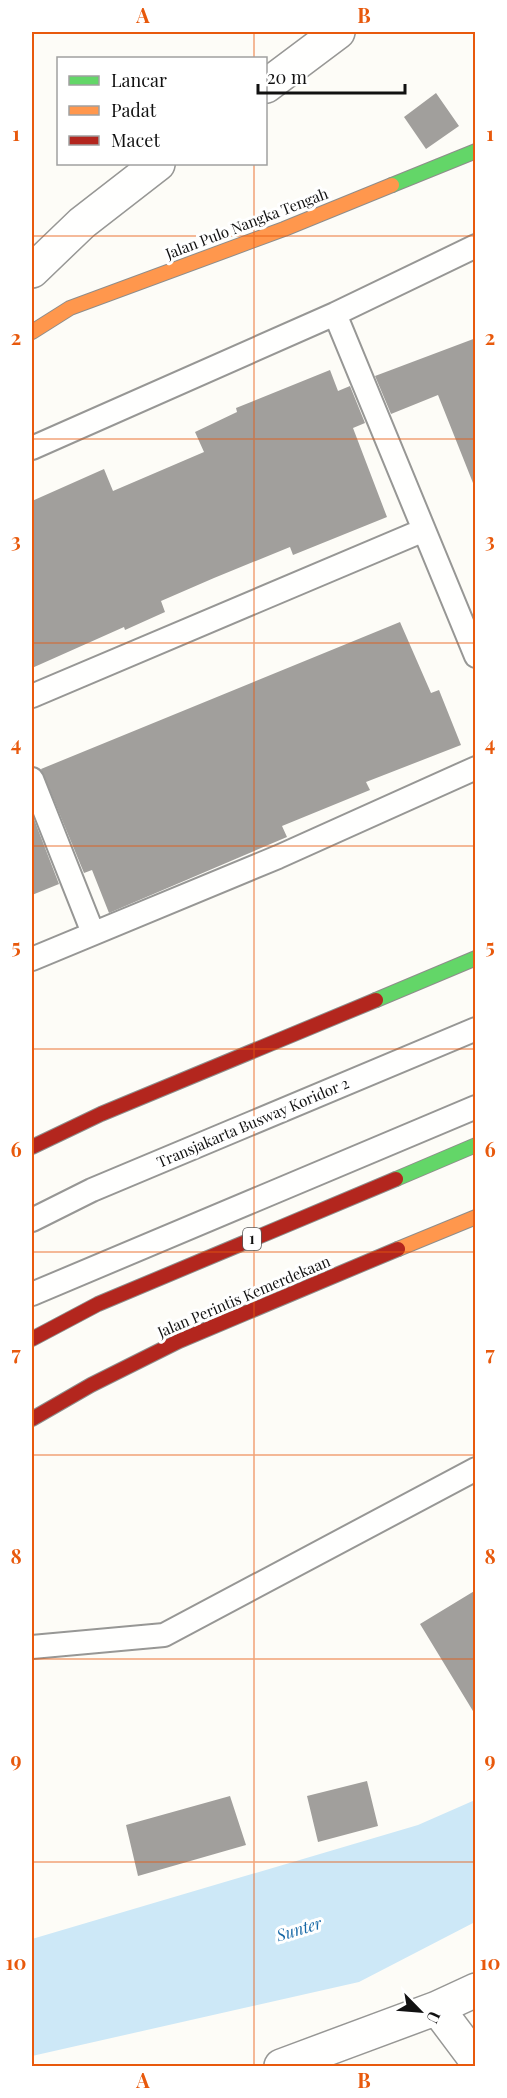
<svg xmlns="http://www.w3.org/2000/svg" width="507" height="2098" font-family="'Playfair Display',serif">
  <rect width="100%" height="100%" fill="#fdfcf7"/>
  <path fill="#cde8f7" d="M475,1800v122l-116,60 -327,74v-117l386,-114z"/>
  <path fill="#a19f9c" d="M436,93l23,33 -33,23 -22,-32z
    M476,338v144l-3,1 -35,-88 -47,19 -16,-38z
    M330,370l8,21 12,-5 15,37 -12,5 34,89 -94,38 -3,-8 -76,31 -53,23 4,11 -40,18 -1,-3 -92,41v-167l72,-32 9,22 91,-39 -9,-20 42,-20 -1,-4z
    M400,622l31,71 8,-3 22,55 -95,37 4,8 -88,36 5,11 -178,76 -17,-43 -8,3 -43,-104z
    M32,814l27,70 -27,11z
    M476,1590v126l-56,-92z
    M367,1781l11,45 -60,16 -11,-46z
    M230,1796l16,49 -108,31 -12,-51z"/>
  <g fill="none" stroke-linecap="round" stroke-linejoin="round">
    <g stroke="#979795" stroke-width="26">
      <path id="lane" d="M335,314l141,342
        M32,448l303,-134 141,-68
        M32,696l392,-166
        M32,779l61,154
        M32,959l246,-102 198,-89
        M32,1220l60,-30 384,-161
        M32,1294l444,-187
        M32,1647l132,-12 312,-166"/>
    </g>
    <g stroke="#979795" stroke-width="36">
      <path id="street" d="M266,86l72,-54
        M32,271l50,-48 76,-59
        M437,2008l39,52
        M281,2066l156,-58 39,-18"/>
    </g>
    <g stroke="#8e8d8b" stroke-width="16">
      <path id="fast" d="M392,185l84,-34
        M376,1000l100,-42
        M396,1179l80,-34"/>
    </g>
    <g stroke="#8e8d8b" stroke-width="16">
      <path id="slow" d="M32,332l38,-24 214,-79 108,-44
        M398,1249l78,-32"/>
    </g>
    <g stroke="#8e8d8b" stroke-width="16">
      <path id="jam" d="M32,1147l69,-33 275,-114
        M32,1339l66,-35 298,-125
        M32,1419l59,-34 88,-44 219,-92"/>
    </g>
    <use href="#lane" stroke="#fffffe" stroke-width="22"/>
    <use href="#street" stroke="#fffffe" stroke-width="33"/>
    <use href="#fast" stroke="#63d668" stroke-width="14"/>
    <use href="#slow" stroke="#ff974d" stroke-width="14"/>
    <use href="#jam" stroke="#b3261e" stroke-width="14"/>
  </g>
  <path fill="none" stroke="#e8590c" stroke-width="1.5" stroke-opacity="0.55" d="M254,32v26M254,164v1902M32,236h444M32,439h444M32,643h444M32,846h444M32,1049h444M32,1252h444M32,1455h444M32,1659h444M32,1862h444"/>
  <g text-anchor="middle" stroke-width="6" stroke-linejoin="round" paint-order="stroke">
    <rect fill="#fff" stroke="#585858" stroke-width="1.5" x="243" y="1228" width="18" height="22" rx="4.5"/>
    <g font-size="14" font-weight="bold" fill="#111">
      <text x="252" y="1244">1</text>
    </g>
    <g font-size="15" fill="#111" stroke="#fff">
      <text transform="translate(247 224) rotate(-21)" y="5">Jalan Pulo Nangka Tengah</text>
      <text transform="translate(253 1123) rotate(-23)" y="5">Transjakarta Busway Koridor 2</text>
      <text transform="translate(244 1297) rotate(-23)" y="5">Jalan Perintis Kemerdekaan</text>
    </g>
    <g font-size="16" font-style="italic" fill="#1768a6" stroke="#fff">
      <text transform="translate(299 1929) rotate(-17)" y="6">Sunter</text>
    </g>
  </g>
  <rect width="507" height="2098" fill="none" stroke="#ffffff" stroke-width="66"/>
  <rect x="57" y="57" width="210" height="108" fill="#ffffff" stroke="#a0a0a0" stroke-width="1.5"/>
  <rect x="69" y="76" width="30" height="9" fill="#63d668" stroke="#a0a0a0" stroke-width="1.5"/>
  <text x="111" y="87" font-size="18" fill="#111111">Lancar</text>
  <rect x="69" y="106" width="30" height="9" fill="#ff974d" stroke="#a0a0a0" stroke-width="1.5"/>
  <text x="111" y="117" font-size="18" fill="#111111">Padat</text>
  <rect x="69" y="136" width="30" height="9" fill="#b3261e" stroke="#a0a0a0" stroke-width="1.5"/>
  <text x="111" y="147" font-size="18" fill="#111111">Macet</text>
  <g transform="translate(420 2011) rotate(115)" stroke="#ffffff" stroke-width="4.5" paint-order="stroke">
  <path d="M0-4.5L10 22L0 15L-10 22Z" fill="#111111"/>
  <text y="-9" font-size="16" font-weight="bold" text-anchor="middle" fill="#111111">U</text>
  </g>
  <path d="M258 84v9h147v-9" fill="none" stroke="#111111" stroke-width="3"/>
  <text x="267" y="84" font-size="18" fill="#111111" stroke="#ffffff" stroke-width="4.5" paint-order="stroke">20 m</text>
  <rect x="33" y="33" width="441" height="2032" fill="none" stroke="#e8590c" stroke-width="2"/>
  <g font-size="20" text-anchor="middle" font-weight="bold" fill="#e8590c">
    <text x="143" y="23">A</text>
    <text x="364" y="23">B</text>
    <text x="16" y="141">1</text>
    <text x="490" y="141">1</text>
    <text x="16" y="345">2</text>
    <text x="490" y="345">2</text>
    <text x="16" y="548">3</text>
    <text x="490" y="548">3</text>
    <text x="16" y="751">4</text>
    <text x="490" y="751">4</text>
    <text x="16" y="954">5</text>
    <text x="490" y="954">5</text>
    <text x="16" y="1157">6</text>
    <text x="490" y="1157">6</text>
    <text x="16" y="1361">7</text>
    <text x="490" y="1361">7</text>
    <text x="16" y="1564">8</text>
    <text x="490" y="1564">8</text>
    <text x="16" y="1767">9</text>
    <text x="490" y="1767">9</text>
    <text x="16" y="1970">10</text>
    <text x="490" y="1970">10</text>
    <text x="143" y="2088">A</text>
    <text x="364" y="2088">B</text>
  </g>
</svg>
